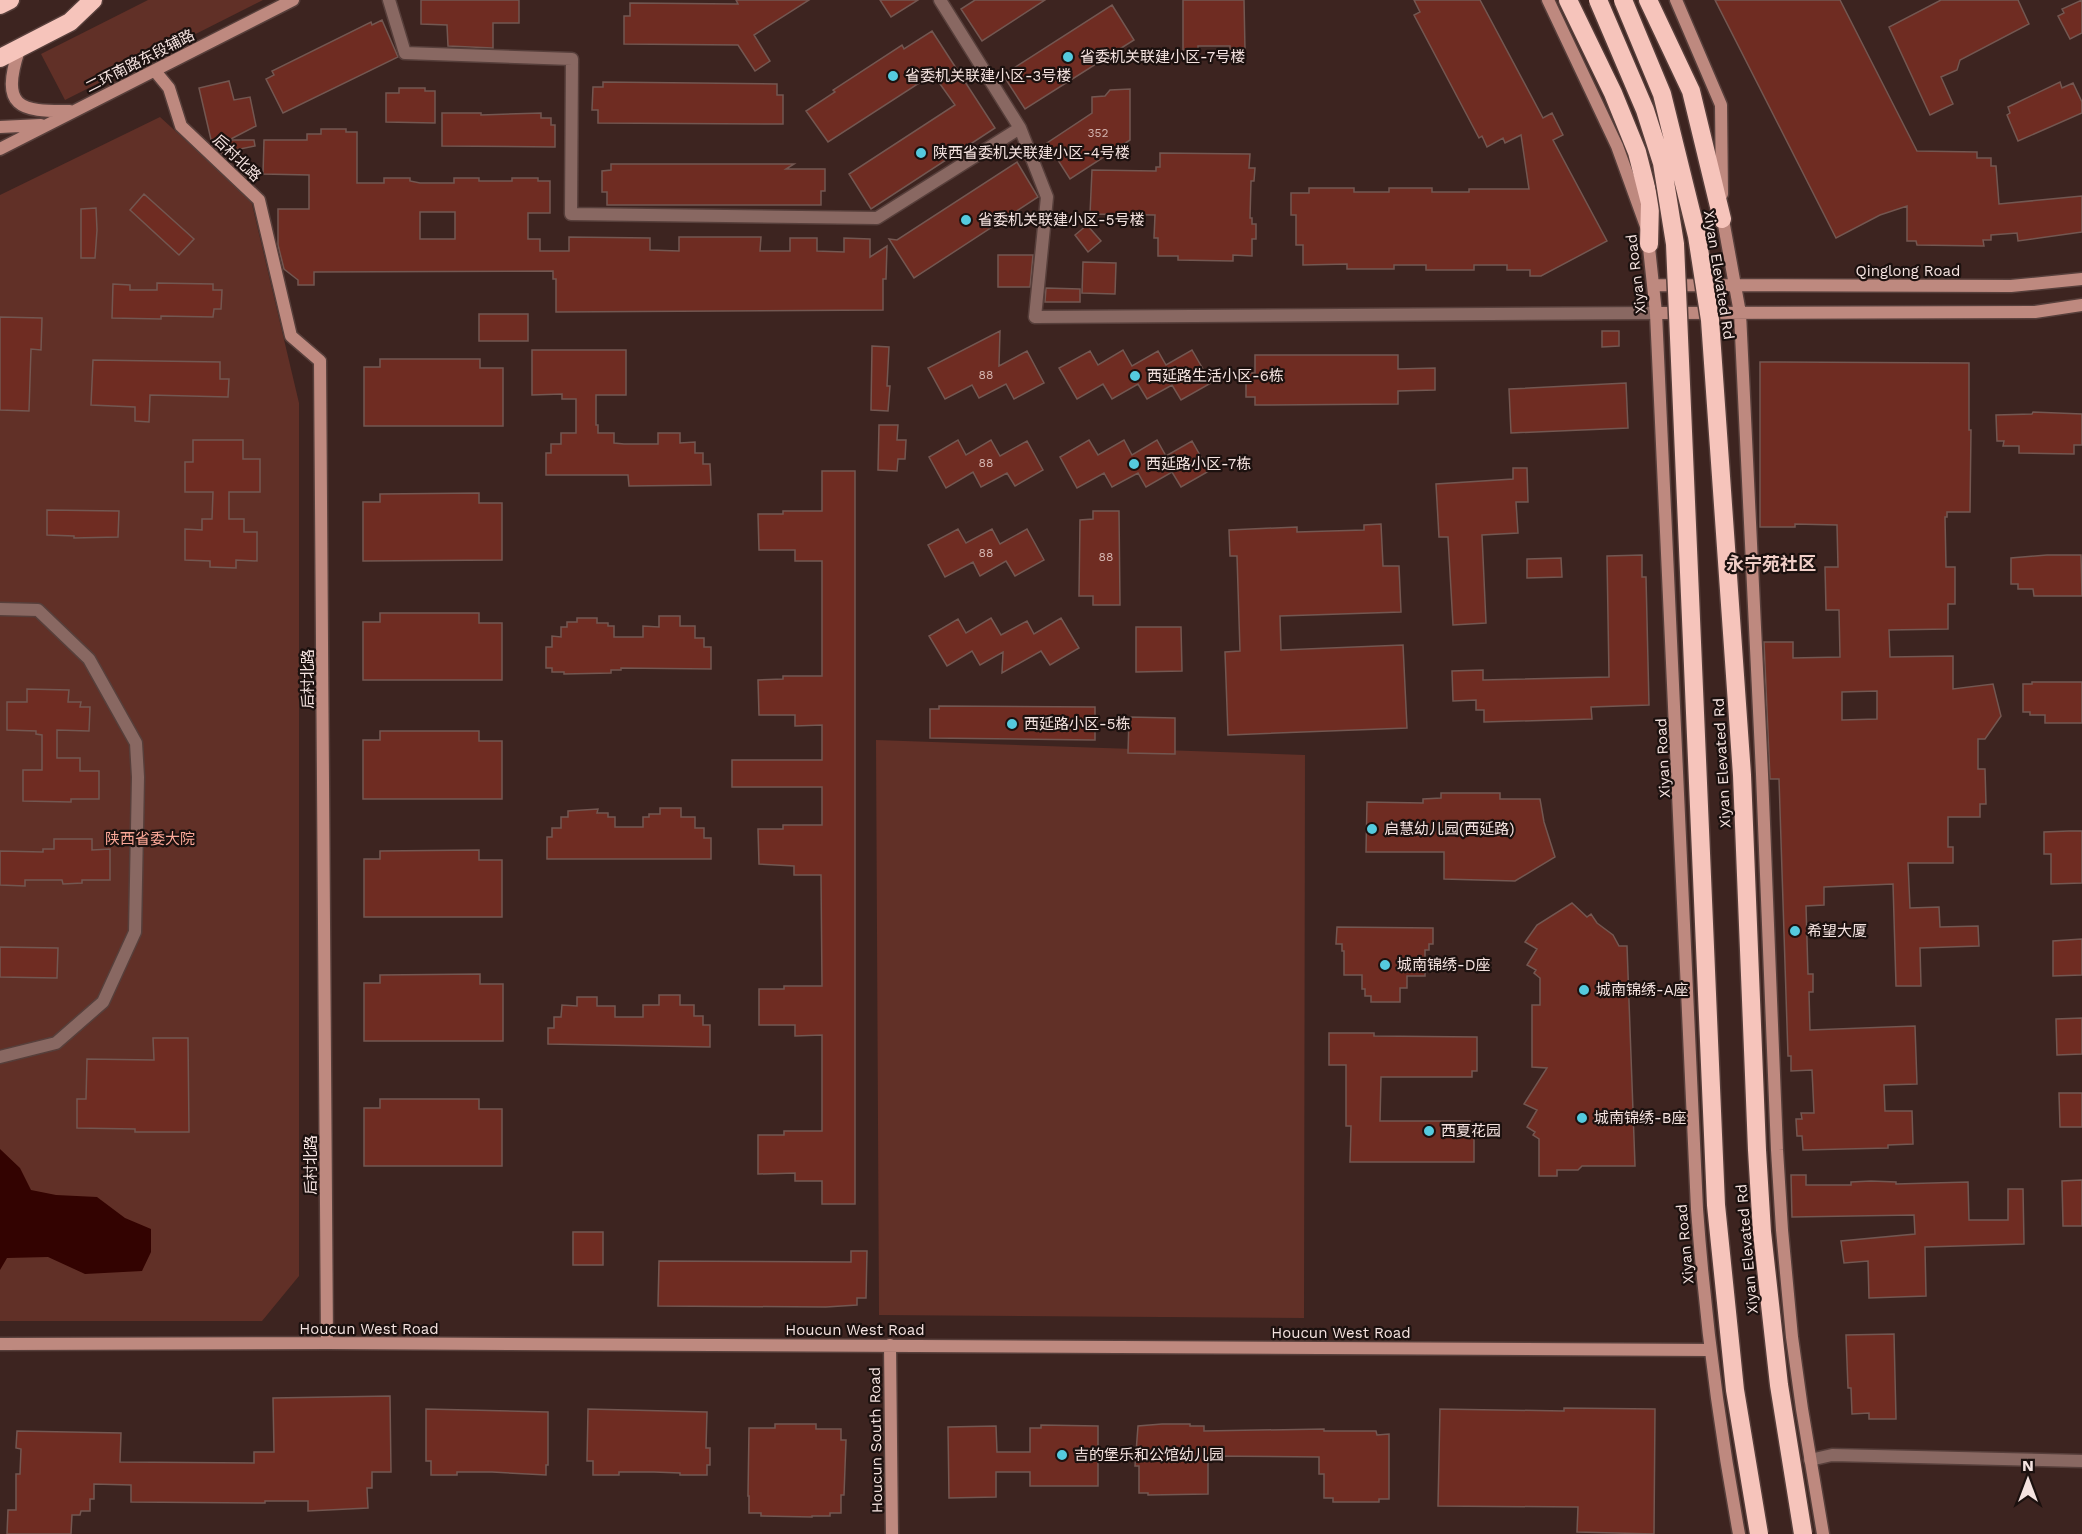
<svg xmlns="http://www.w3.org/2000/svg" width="2082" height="1534" font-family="'Work Sans','Noto Sans SC',sans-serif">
  <rect width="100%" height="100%" fill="#3d2420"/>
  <path fill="#613027" d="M148,0h115l-198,100 -24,-46z
    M160,117l91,83 48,203v873l-37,45h-262v-1126z
    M876,740l429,15 -1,563 -425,-3z"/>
  <path fill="#330301" d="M0,1149l20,19 11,22 25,5 41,2 28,21 26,11v23l-9,19 -57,3 -37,-17 -41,1 -7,12z"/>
  <path fill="#6f2c22" stroke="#735751" stroke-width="1.5" fill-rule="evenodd" d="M421,0h98v23h-26v25l-45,-2 -1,-21 -26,-1z
    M736,0h73l-55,35 16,26 -15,10 -17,-26 -114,-1v-28h6v-13l108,1z
    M880,0h38l-27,17z
    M975,0h70l-63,41 -21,-32z
    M1183,0h61l1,50h-15v-4h-32v4h-15z
    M1414,0h66l63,118 9,-5 11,22 -10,5 54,101 -66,35h-11v-6h-23v-5h-33v5h-48v-5h-32v4h-47v-5l-44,1v-20h-7v-30h-5v-22h18v-5h45v4h35v-4h43v4h37v-3h60l-8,-54 -16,8 -2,-5 -16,9 -5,-11 -3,2 -65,-123 6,-3z
    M1715,0h125l77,151 60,1v6h14v8h5l3,38 83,-8v36l-64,9 -1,-8 -26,2v5h-8l1,6 -67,-1 -1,-4h-9v-35l-27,9 -44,23z
    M1941,0h77l11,24 -69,36 -3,10 -16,7 12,27 -23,11 -41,-88z
    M2082,0v33l-12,6 -12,-23 6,-3 -2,-4z
    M1112,5l22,35 -109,69 -22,-34z
    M382,20l16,37 -115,56 -17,-34 8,-4 -2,-4 99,-49 1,3z
    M932,31l63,97 -124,81 -22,-35 106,-69 -22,-31 -105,68 -22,-31 29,-19 -2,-2 69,-45 2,4z
    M229,81l5,19 16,-3 6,29 -27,14h25l1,6 -34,7 -9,-9 -13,-56z
    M603,82l174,2v11h6v29l-185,-1v-13h-6l1,-23h10z
    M2060,82l2,6 11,-5 9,19v11l-64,28 -11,-26 3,-2 -2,-6z
    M399,88h26v3h10v32l-49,-1v-29h13z
    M1130,89v51l-60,39 -23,-36 45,-30v-16l13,-1 5,-6z
    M442,113h39v2l60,-2v5h10v7h4v22l-113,-1z
    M321,129h25v3h11v51h27v-5h26v3l10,2h34v-5h25v3h33v-3h26v3h12v32h-22v26h12v12h29v-14l81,1v12l29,1v-14h82l-1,14h30v-13h27v13l27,1v-14l26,1v18l17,-11 -1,33h-3v31l-327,2v-33h-3v-8l-239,1v13h-16v-5l-14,-11 -6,-24v-36h31v-34l-46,-1 1,-34h43v-6h14zM420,212h35v27h-35z
    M1160,153l90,1 -1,14h6l-1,13h-3l-1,37h2v6h4v15h-4v17l-19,-1v6l-55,-1v-4h-20v-18h-4l1,-23 -65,-1 2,-44 64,1v-4h4z
    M1017,162l21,35 -124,81 -25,-39 8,1z
    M611,164h183l-8,5h39v22h-4v14h-214v-13h-5v-21l9,-1z
    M144,194l50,45 -15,16 -49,-45z
    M96,208l1,22 -2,28h-14v-49z
    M1087,225l14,16 -13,11 -13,-17z
    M998,255h35l-3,32h-32z
    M1083,262l33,1 -1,31 -33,-1z
    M157,283l56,1v6h9l-1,19h-7l-1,8 -52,-1v3l-49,-1 1,-34 17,1v5h27z
    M1046,288l34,1v13h-35z
    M479,314h49v27h-49z
    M0,317l42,1 -1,32 -10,-1 -2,62 -29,-1z
    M1000,331l-1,35 28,-15 17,32 -30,16 -8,-15 -27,14 -7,-13 -27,14 -17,-31z
    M1602,331h17v15l-17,1z
    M872,346l17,1 -2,39h3l-2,25 -17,-1z
    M532,350h94v45h-30v30h2v8h16v10l10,1h34v-11h22v10l15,-1v11h8v11h7l1,21 -82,1 -1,-11h-82v-22h5v-9h10v-11h15v-34h-14v-5l-30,1z
    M1123,350l9,16 26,-15 8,14 26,-15 19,33 -30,17 -9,-15 -25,14 -9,-15 -26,15 -9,-15 -26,15 -18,-31 31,-17 8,14z
    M1255,355h143v14l37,-1v22l-37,1v13l-143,1v-8h-9v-24h9z
    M380,359h100v9h23v58h-139v-59h16z
    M93,360l127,2v17h9l-1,18 -78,-2 -1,27 -14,-1v-14l-44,-2z
    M1760,362l209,1v67h2l-1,82h-23v5h-2l1,50h9v37h-7v25l-59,1 1,27 63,-1v33l40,-5 8,32 -16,23h-7v30h7l1,35h-6v13h-32v30h5v16h-45l2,45 29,-1 1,20 38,-1 1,20 -59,2 1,38h-25l-3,-102 -69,3v18l-18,1 2,68h5v18h-4l1,38 105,-4 2,58 -33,1 1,26h27l1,33 -25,1v3l-85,2 -1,-14h-5l-1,-17h6l-1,-6h13l-2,-43 -21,1v-15h-3l-9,-277h-9l-6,-137h29v16l47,-1 -1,-47h-13l-1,-43h13l-1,-42 -42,-1v3h-35zM1877,691v28l-35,1v-28z
    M1626,383l2,45 -117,5 -2,-44z
    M2033,412l49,2v31h-8v9l-55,-1v-7h-16l1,-5h-7l-1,-26 36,-1z
    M879,425h19l-1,15h9l-1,19h-7l-1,12 -19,-1z
    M193,440h50v19h17v33h-31v27h15v13h13v29l-21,-1v8l-26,-1v-6l-25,-1v-31l17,1v-11h10l1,-27h-28v-30h8z
    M958,440l8,15 25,-15 9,16 27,-15 16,29 -28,16 -8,-13 -26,14 -8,-15 -27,16 -17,-31z
    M1089,440l9,15 26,-15 8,15 25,-15 9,16 26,-15 17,30 -28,16 -9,-15 -26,15 -8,-14 -26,14 -8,-14 -27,15 -17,-31z
    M1513,468h14l1,34h-12l2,31 -36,2 4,88 -33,2 -5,-88h-9l-3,-53 77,-5z
    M822,471h33v733h-33v-23h-27v-8l-37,1v-39h26v-4h38v-96l-27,1v-11h-36v-36h25v-3h38l-1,-111h-27v-9l-35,-2 -1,-35h25v-4h39v-38h-90v-27h90v-35l-27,1v-11h-36l-1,-35 25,-1v-3h39v-115h-27v-11h-36l-1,-36h25v-3h39z
    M479,493v10h23v57l-139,1v-59h17v-8z
    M47,510l72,1 -1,26 -44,1v-2l-27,-1z
    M1093,511h26l1,94h-27v-9h-14l1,-76 13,-1z
    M1381,524l2,42h16l2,46 -121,4 1,34 122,-5 4,83 -179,7 -3,-83 15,-1 -3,-95h-7l-1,-26 68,-3v5l67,-2v-5z
    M958,529l8,14 26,-14 8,15 27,-15 17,31 -29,16 -9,-15 -26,15 -7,-14 -28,15 -17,-32z
    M1642,555v22h4l3,128 -58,2 1,12 -108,3v-12h-8v-10l-23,1 -1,-30 31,-1v10l126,-3 -2,-121z
    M2047,555h34l1,41h-48l-1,-7h-15v-5h-7v-26z
    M1561,558l1,19 -35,1v-19z
    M380,613h99v10h23v57h-139v-58h17z
    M659,616h21v10h15v12h9v9h7v22l-90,-1v2h-10v3l-47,1v-2h-12v-4h-6v-21h6v-11l9,1v-10h6v-5h10v-4h20v5h11v3h6v11h29v-11l16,1z
    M991,618l10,17 26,-14 7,13 27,-16 18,30 -29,17 -9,-14 -39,22 1,-21 -23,13 -8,-14 -25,15 -18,-30 29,-17 8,14z
    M1136,627h45l1,44 -46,1z
    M2032,682h50v41h-37v-8h-15v-3h-7v-28h9z
    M27,689l42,1 -1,12h13l-1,5h10l-1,24 -32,-1v28h23v13h19v28h-28v3l-48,-1v-31h19v-35l-6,-1v-3l-29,-1v-28h20z
    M939,706l156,1v33l-165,-2v-29h9z
    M1129,717l46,1v36l-47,-1z
    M380,731h99v10h23v58h-139v-59h17z
    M1441,793h59v6h40l4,23 11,35 -40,24 -71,-2v-27h-78l1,-50 56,1v-4l18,-1z
    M660,808h21v9h14v11h9v10h7v21h-164v-22h5v-9h9v-11h7v-6l30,-2 -1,4h11v4h7v10h28v-10h6v-3h11z
    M2069,831h13v52l-31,1v-30h-7v-22z
    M54,839h38v11l18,-1v31h-28v3l-19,1 -1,-4h-37v6l-25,-1v-34l43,1v-3h11z
    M479,850v10h23v57h-138v-58h16v-8z
    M1572,903l15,14 4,-3 6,9 16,12 6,11h8l8,220h-53l-4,4h-21v6h-18v-37l-6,-4 2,-3 -8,-5 10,-17 -13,-6 23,-36 -15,-1v-62h8v-27l-6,-5 2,-3 -9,-5 10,-16 -12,-7 12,-17z
    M1337,927l96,1v16h-4v6h-4v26h-18v12h-7v14h-29v-6h-6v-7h-3v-14h-18v-24h-2v-7h-6z
    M2082,939v36l-29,1v-35z
    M0,947l58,1 -1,30 -57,-1z
    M480,974v10h23v57h-139v-58h16v-8z
    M659,995h21v10h14v11h9v9h7v22l-162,-3v-16h6v-11h7l1,-12 15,1v-9h20v9h18v11h28v-12h16z
    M2082,1018v36l-25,1 -1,-36z
    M1329,1033h45v3l103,1v34h-5v6h-91l-1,44h90v7l4,1v33h-124l1,-36h-5v-61h-17z
    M153,1038h35l1,94h-54v-3l-58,-1v-29h9l1,-40 67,1z
    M2059,1093h23v34h-22z
    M380,1099h99v10h23v57h-138v-58h16z
    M1791,1175h15v10h45v-3l20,-1 25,1v2l72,-2 1,38h39v-31h15l1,55 -99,3 1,49 -57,2 -1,-37 -24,2 -3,-22 74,-7 -1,-19 -122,2z
    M2082,1180v46h-19l-1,-45z
    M573,1232h30v33h-30z
    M851,1251h16l-1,47h-9v7l-31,2 -168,-1 1,-45 192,1z
    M1894,1334l2,85h-27v-6l-17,1 -1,-26h-3l-2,-53z
    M390,1396l1,76h-19v16h-5l1,20 -60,3v-10h-43v2l-134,-1v-17l-37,-1v15h-4v12h-9l-1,4h-8l-1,19h-64l1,-24h8v-36h4l1,-25 -5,-1 1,-17 104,2 -1,29 134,1v-11h20l-1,-54z
    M1564,1408l91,1 -1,125 -77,-2 1,-25 -140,-1 2,-97 124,2z
    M426,1409l122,3v53h-2v10l-54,-3h-35v3h-26v-14h-5z
    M588,1409l119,3 -1,36h4v17h-3v10h-27v-2l-26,-1h-35v3h-26v-14h-6z
    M775,1424h41v5h25v11h5l-2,55h-3v18h-11v3h-18v1l-51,-1v-3h-12v-17h-1l1,-68h26z
    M1162,1424h28v2h14v5l120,-2v2h52l1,4 12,-1v65h-10v3h-46v-4h-9v-24h-5v-17l-111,-1v38l-60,1v-2h-9v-27h-4l3,-40z
    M1041,1425l57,1v60h-68v-14h-34v25l-47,1 -1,-71 48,-1 1,26h33v-24h11z"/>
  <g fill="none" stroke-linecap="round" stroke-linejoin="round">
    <g stroke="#573f3b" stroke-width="15">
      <path id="street" d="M389,0l16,53 167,6 -1,155 306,4 143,-90
        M940,0l80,128 27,69 -12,120 621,-4
        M0,609l38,1 51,49 47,84 2,34 -3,155 -32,70 -47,41 -56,14
        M1810,1460l22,-5 250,6"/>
    </g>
    <g stroke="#573f3b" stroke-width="15">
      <path id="secondary" d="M1548,0l69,146 30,83 9,84 41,896c8,109 22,217 42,325
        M1676,0l45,105 1,89
        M19,50c-19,57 0,62 51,61
        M155,71l14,17 12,38 78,74 32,136 29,25 7,982
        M0,127l41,-2
        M0,149l293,-149
        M1722,214l18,99 22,461 15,376 5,80 10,107 10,72 21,125
        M1653,285l358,1 71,-7
        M1656,313l379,-1 47,-7
        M0,1344l327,-1 1383,7
        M890,1345l2,189"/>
    </g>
    <g stroke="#573f3b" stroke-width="21">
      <path id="highway" d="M1568,0l45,93 24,59 13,51 -1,41
        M1648,0l43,91 31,128
        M0,5l10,-5
        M0,58l70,-36 23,-22"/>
    </g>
    <use href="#street" stroke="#896862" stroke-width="12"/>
    <use href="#secondary" stroke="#be897f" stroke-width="12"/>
    <use href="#highway" stroke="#f6c4bb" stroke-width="18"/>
    <g stroke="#573f3b" stroke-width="21" stroke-linecap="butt">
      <path id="highway-bridge" d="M1598,0l47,110 17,53 13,81 41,961 19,185 24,144
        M1623,0l39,94 35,142 13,84 32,455 15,375 5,82 17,153 24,149"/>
    </g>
    <use href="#highway-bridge" stroke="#f6c4bb" stroke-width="18"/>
  </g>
  <g fill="#55cade" stroke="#1c110f" stroke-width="2">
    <circle cx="1068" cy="57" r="6"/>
    <circle cx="893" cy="76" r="6"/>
    <circle cx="921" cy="153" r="6"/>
    <circle cx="966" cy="220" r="6"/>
    <circle cx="1135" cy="376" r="6"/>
    <circle cx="1134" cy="464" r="6"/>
    <circle cx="1012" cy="724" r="6"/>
    <circle cx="1372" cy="829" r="6"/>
    <circle cx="1795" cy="931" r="6"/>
    <circle cx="1385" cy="965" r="6"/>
    <circle cx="1584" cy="990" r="6"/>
    <circle cx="1582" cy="1118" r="6"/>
    <circle cx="1429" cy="1131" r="6"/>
    <circle cx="1062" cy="1455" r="6"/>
  </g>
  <g text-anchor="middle" stroke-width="4.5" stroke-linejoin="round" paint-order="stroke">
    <g font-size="12" fill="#d4b5b0">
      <text x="1098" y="137">352</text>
      <text x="986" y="379">88</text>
      <text x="986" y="467">88</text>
      <text x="986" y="557">88</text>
      <text x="1106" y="561">88</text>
    </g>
    <g font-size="15" fill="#f5e3e0" stroke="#1c110f" text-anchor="start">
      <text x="1080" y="62">省委机关联建小区-7号楼</text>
      <text x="905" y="81">省委机关联建小区-3号楼</text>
      <text x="933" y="158">陕西省委机关联建小区-4号楼</text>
      <text x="978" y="225">省委机关联建小区-5号楼</text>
      <text x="1147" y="381">西延路生活小区-6栋</text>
      <text x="1146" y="469">西延路小区-7栋</text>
      <text x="1024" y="729">西延路小区-5栋</text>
      <text x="1384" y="834">启慧幼儿园(西延路)</text>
      <text x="1807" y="936">希望大厦</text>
      <text x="1397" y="970">城南锦绣-D座</text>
      <text x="1596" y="995">城南锦绣-A座</text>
      <text x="1594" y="1123">城南锦绣-B座</text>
      <text x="1441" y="1136">西夏花园</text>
      <text x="1074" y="1460">吉的堡乐和公馆幼儿园</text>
    </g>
    <g font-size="15" fill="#f5e3e0" stroke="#1c110f">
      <text transform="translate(140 61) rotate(-27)" y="5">二环南路东段辅路</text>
      <text transform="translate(237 158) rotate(44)" y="5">后村北路</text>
      <text x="1908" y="276">Qinglong Road</text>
      <text transform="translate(1636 274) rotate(-97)" y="5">Xiyan Road</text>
      <text transform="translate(1719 275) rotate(81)" y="5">Xiyan Elevated Rd</text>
      <text transform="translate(308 679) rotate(-90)" y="5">后村北路</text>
      <text transform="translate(1663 758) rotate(-93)" y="5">Xiyan Road</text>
      <text transform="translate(1722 763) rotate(-93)" y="5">Xiyan Elevated Rd</text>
      <text transform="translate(311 1165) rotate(-90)" y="5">后村北路</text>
      <text transform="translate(1685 1244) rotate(-95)" y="5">Xiyan Road</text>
      <text transform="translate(1747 1249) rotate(-95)" y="5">Xiyan Elevated Rd</text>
      <text x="369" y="1334">Houcun West Road</text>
      <text x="855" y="1335">Houcun West Road</text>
      <text x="1341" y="1338">Houcun West Road</text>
      <text transform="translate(876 1440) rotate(-91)" y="5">Houcun South Road</text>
    </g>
    <g font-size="15" fill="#fba898" stroke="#1c110f">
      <text x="150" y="844">陕西省委大院</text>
    </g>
    <g font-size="18" font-weight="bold" fill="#f0cec7" stroke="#1c110f">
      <text x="1771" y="570">永宁苑社区</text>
    </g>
  </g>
  <g transform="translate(2028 1480)" stroke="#1c110f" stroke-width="4.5" paint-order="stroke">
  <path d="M0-4.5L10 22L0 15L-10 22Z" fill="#f5e3e0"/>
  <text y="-9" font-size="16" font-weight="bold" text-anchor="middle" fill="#f5e3e0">N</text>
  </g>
</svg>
